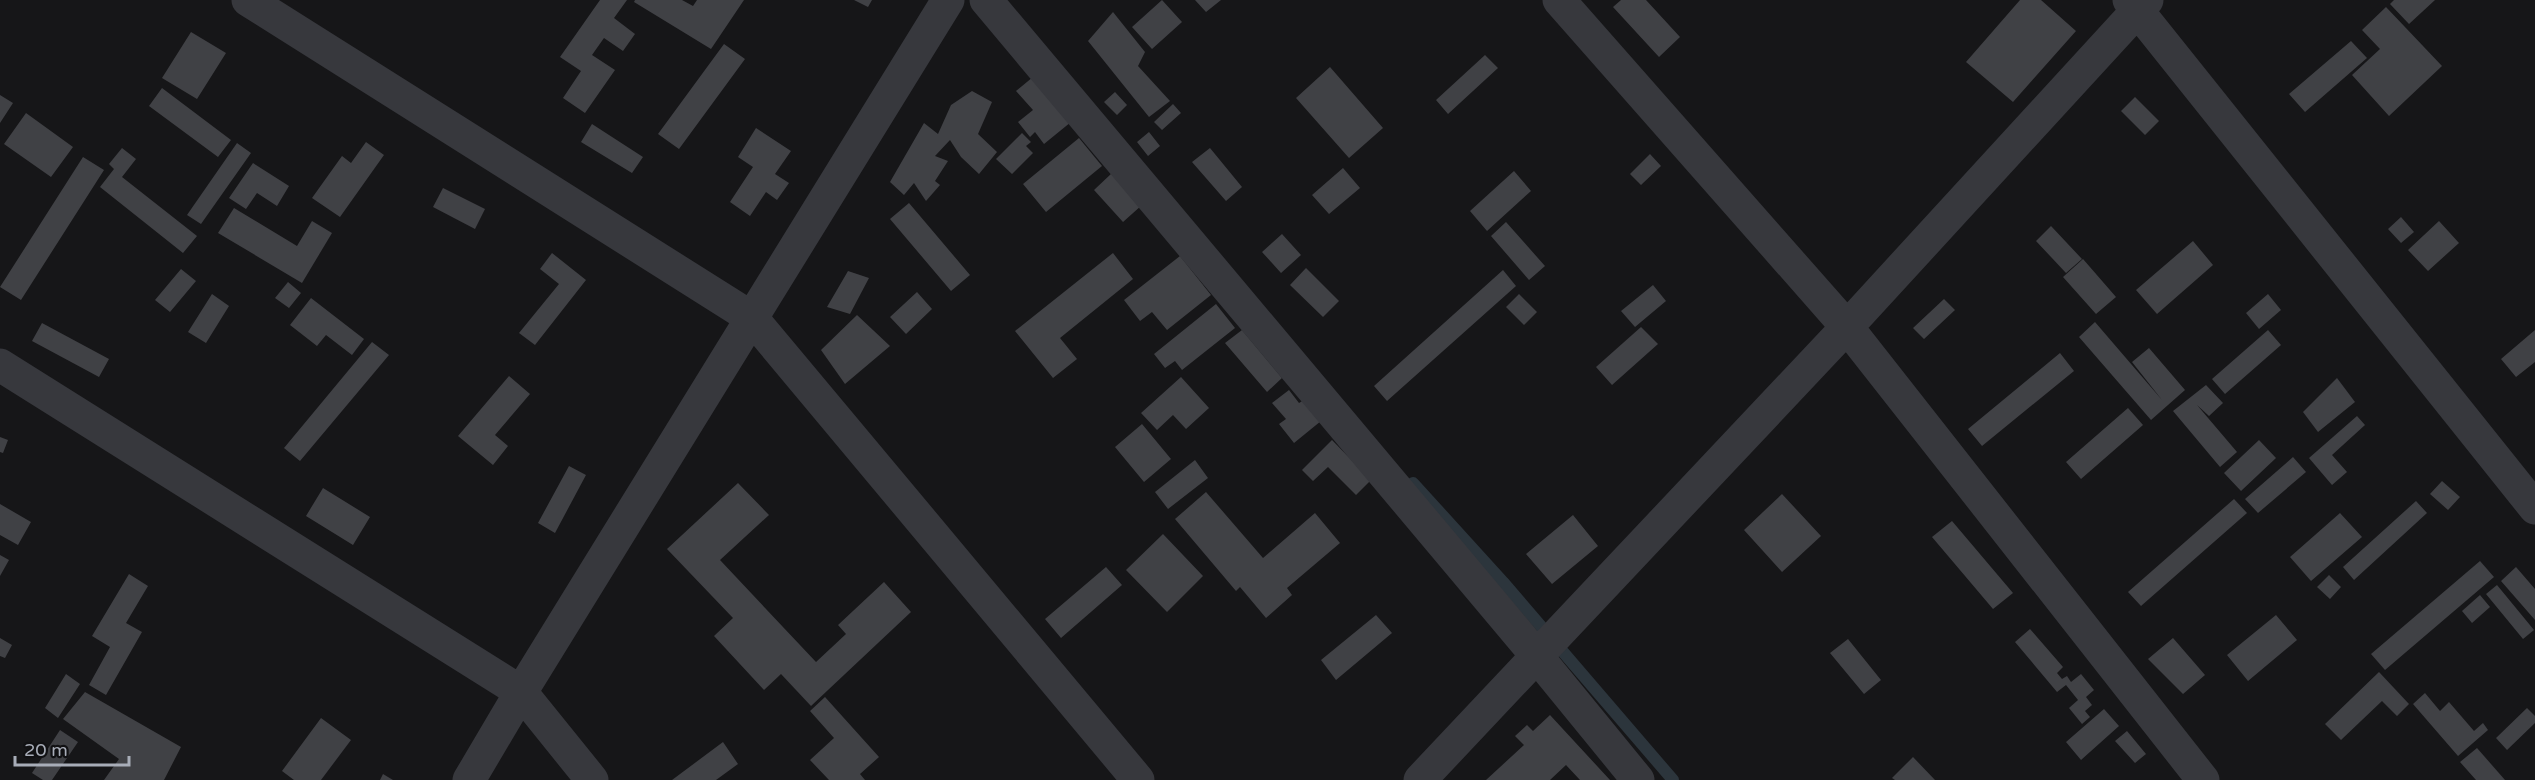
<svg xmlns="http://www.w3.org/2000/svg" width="2535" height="780" font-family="'Varela Round',sans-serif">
  <rect width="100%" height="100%" fill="#161618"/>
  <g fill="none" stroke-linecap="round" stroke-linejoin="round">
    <path stroke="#2c353c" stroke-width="12" d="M1413,483l90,99 170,198"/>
  </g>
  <path fill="#404145" d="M600,0h27l-13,18 21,16 -12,17 -19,-13 -12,17 23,15 -30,43 -22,-15 18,-27 -21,-14z
    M635,0h47l11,6 4,-6h47l-33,49 -77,-47z
    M854,0h18l-4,7z
    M1162,0l20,22 -30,27 -20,-22z
    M1195,0h26l-15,12z
    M1621,0h25l34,37 -21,20 -46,-50z
    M2020,0h21l35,31 -63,71 -47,-40z
    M2394,0h41l-26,24 -19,-20z
    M2386,7l56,59 -53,50 -37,-41 28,-26 -18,-19z
    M1113,12l32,40 -7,14 32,35 -21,16 -61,-76z
    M191,32l35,21 -29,46 -35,-21z
    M2351,41l16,17 -62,54 -16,-18z
    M724,44l21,15 -66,90 -21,-15z
    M1485,55l13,13 -50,46 -12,-14z
    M1330,67l53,61 -34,30 -53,-60z
    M1033,77l38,45 -27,22 -9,-12 -5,5 -12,-15 15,-12 -17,-19z
    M162,88l69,52 -13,17 -69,-51z
    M972,91l20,11 -14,32 19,18 -18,22 -18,-17 -11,-17 -15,16 13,5 -13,20 5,4 -14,16 -12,-18 -10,12 -14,-13 34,-59 14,11 13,-29z
    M1115,92l12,13 -10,10 -13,-13z
    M0,95l13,8 -13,20z
    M2135,97l24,24 -14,14 -24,-24z
    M1173,104l8,9 -19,17 -8,-8z
    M26,113l47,34 -22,30 -47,-33z
    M592,124l51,33 -11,16 -51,-31z
    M756,128l35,23 -16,23 14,9 -12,17 -11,-8 -16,24 -20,-14 23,-35 -15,-10z
    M1149,132l11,14 -12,10 -11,-14z
    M1022,133l9,9 -5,4 7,7 -21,21 -16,-15z
    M1079,138l23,28 -56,46 -23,-28z
    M366,142l18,13 -44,62 -28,-19 30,-42 9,7z
    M237,143l14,10 -50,71 -14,-9z
    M122,148l14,11 -14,18 75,59 -14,17 -83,-66 14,-18 -5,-5z
    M1210,148l32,39 -16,14 -34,-39z
    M1650,154l11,12 -20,19 -11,-11z
    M83,157l21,13 -83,130 -21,-13z
    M253,163l36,23 -12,20 -20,-13 -11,16 -17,-11z
    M1343,168l17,20 -31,26 -17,-19z
    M1514,171l17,20 -44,40 -17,-20z
    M1112,173l30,32 -19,17 -29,-32z
    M443,188l42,21 -10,20 -42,-22z
    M909,203l61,72 -19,16 -61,-72z
    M234,208l63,38 15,-25 20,12 -30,50 -84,-50z
    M2401,217l13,15 -13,11 -13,-14z
    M2439,221l20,22 -31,28 -20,-21z
    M1506,222l39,44 -16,14 -38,-44z
    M2051,226l31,33 -16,14 -30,-32z
    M1282,234l19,21 -20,18 -19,-21z
    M2193,241l20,24 -56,49 -21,-24z
    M552,253l34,27 -51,65 -16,-12 40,-49 -19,-15z
    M1113,253l20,26 -73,59 17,21 -24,19 -38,-47z
    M1180,256l31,39 -44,35 -15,-18 -12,9 -16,-21z
    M2083,259l33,38 -20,17 -33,-37z
    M1306,268l33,33 -16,16 -33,-32z
    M181,269l15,12 -26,31 -15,-12z
    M1503,270l13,16 -129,115 -13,-15z
    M848,271l21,7 -19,36 -23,-7z
    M288,282l13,11 -12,15 -14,-10z
    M1653,285l13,16 -31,26 -14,-16z
    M917,292l15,17 -26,25 -16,-17z
    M212,294l17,12 -23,37 -18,-11z
    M1519,294l18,18 -13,13 -18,-18z
    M2268,294l13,16 -22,19 -13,-16z
    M311,298l53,41 -12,16 -26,-20 -9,11 -27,-21z
    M1944,299l11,11 -31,29 -11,-11z
    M1216,304l19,24 -53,42 -7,-9 -10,7 -11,-14z
    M857,315l33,31 -45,38 -24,-34z
    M2095,322l67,78 -30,-38 17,-14 36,42 -34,30 -72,-83z
    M42,323l67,36 -10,18 -67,-36z
    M1641,327l17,17 -46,41 -16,-18z
    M1242,330l40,48 -15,14 -42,-49z
    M2268,330l13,15 -56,49 -13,-15z
    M2535,330v32l-19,15 -15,-18z
    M372,342l17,13 -89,106 -16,-13z
    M2060,353l14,18 -92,75 -14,-17z
    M509,376l21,18 -35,41 13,11 -15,19 -35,-29z
    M1181,377l28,31 -23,21 -13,-14 -16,15 -16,-17z
    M2337,378l18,24 -37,30 -15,-20z
    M2206,385l17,18 -14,13 -12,-11 40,47 -17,15 -47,-56z
    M1289,390l10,13 5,-3 17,21 -27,22 -15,-19 7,-5 -14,-16z
    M2128,408l15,17 -62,54 -15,-17z
    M2357,416l8,9 -33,30 15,17 -15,13 -23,-27z
    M1142,424l29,35 -27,23 -29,-35z
    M0,437l8,3 -5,13 -3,-1z
    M1332,440l39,40 -15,15 -28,-28 -15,14 -11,-11z
    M2259,440l17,18 -35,33 -17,-18z
    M2293,457l13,15 -48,41 -13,-14z
    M1195,460l13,18 -40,31 -13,-17z
    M569,466l17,9 -31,58 -17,-10z
    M2442,481l18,16 -12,13 -18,-16z
    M738,483l31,32 -49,45 96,102 30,-28 -8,-9 46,-43 27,30 -100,94 -30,-32 -17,16 -50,-54 19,-18 -66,-69z
    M323,488l47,29 -17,28 -47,-29z
    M1206,492l57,66 52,-45 25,30 -53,45 5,7 -26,23 -26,-31 -4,4 -61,-72z
    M1782,494l39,42 -39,36 -38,-42z
    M2234,499l13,14 -106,93 -13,-14z
    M2416,501l11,12 -73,67 -11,-13z
    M0,504l31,18 -13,23 -18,-10z
    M2340,513l22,24 -51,44 -21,-24z
    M1573,515l25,31 -46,38 -26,-30z
    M1952,521l61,72 -20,16 -61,-72z
    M1163,534l40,42 -36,36 -41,-42z
    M0,555l9,5 -9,16z
    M2480,561l14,16 -109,93 -14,-16z
    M1106,567l16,18 -61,53 -16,-19z
    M2516,567l19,22v31l-34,-39z
    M129,574l19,12 -22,37 16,9 -36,63 -17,-10 21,-38 -18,-11z
    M2329,575l12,12 -11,12 -13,-12z
    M2497,585l37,45 -11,9 -37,-45z
    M2480,595l10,12 -18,16 -10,-12z
    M1376,615l16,18 -56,47 -15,-20z
    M2276,615l21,25 -49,41 -21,-26z
    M2030,629l33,38 -6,6 5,6 5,-3 4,6 10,-8 13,16 -8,7 6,8 -7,6 5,6 -8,7 -13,-16 9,-8 -12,-15 -9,7 -42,-50z
    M0,638l12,7 -7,13 -5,-2z
    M2173,638l32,37 -22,19 -35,-35z
    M1848,639l33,41 -17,14 -34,-41z
    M2379,672l30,32 -12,12 -15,-15 -41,39 -16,-16z
    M66,674l14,10 -22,34 -13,-10z
    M85,692l96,55 -17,33h-60l15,-21 -56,-40z
    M2425,693l15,18 9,-9 25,29 9,-8 5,7 -30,26 -45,-52z
    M825,697l54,60 -19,17 5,6h-36l-19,-20 24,-22 -24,-27z
    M2527,708l8,8v7l-28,27 -11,-12z
    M2104,709l15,17 -38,34 -15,-18z
    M1550,715l60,65h-30l-14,-15 -16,15h-64l38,-35 -9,-9 12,-11 6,6z
    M321,718l30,22 -30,40h-27l-12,-9z
    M60,730l18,12 -26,38h-9l-11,-7z
    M2127,731l19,23 -11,9 -20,-22z
    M723,742l15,22 -22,16h-44z
    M2477,748l28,32h-29l-16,-18z
    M1913,757l22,23h-40l-3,-2z
    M383,774l10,6h-13z"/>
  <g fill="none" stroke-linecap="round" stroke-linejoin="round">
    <path stroke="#37383d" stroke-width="33" d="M248,0l504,318 386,462
      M986,0l550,655 102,125
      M1559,0l288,327 356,453
      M2129,0l406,508
      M0,365l521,327 71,88
      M469,780l52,-88 427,-692
      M1420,780l427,-453 300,-327"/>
  </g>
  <path d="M15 756v9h114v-9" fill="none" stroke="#a8adb8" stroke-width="3"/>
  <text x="24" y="756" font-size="18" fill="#a8adb8" stroke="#111113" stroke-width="4.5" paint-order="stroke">20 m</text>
</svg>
